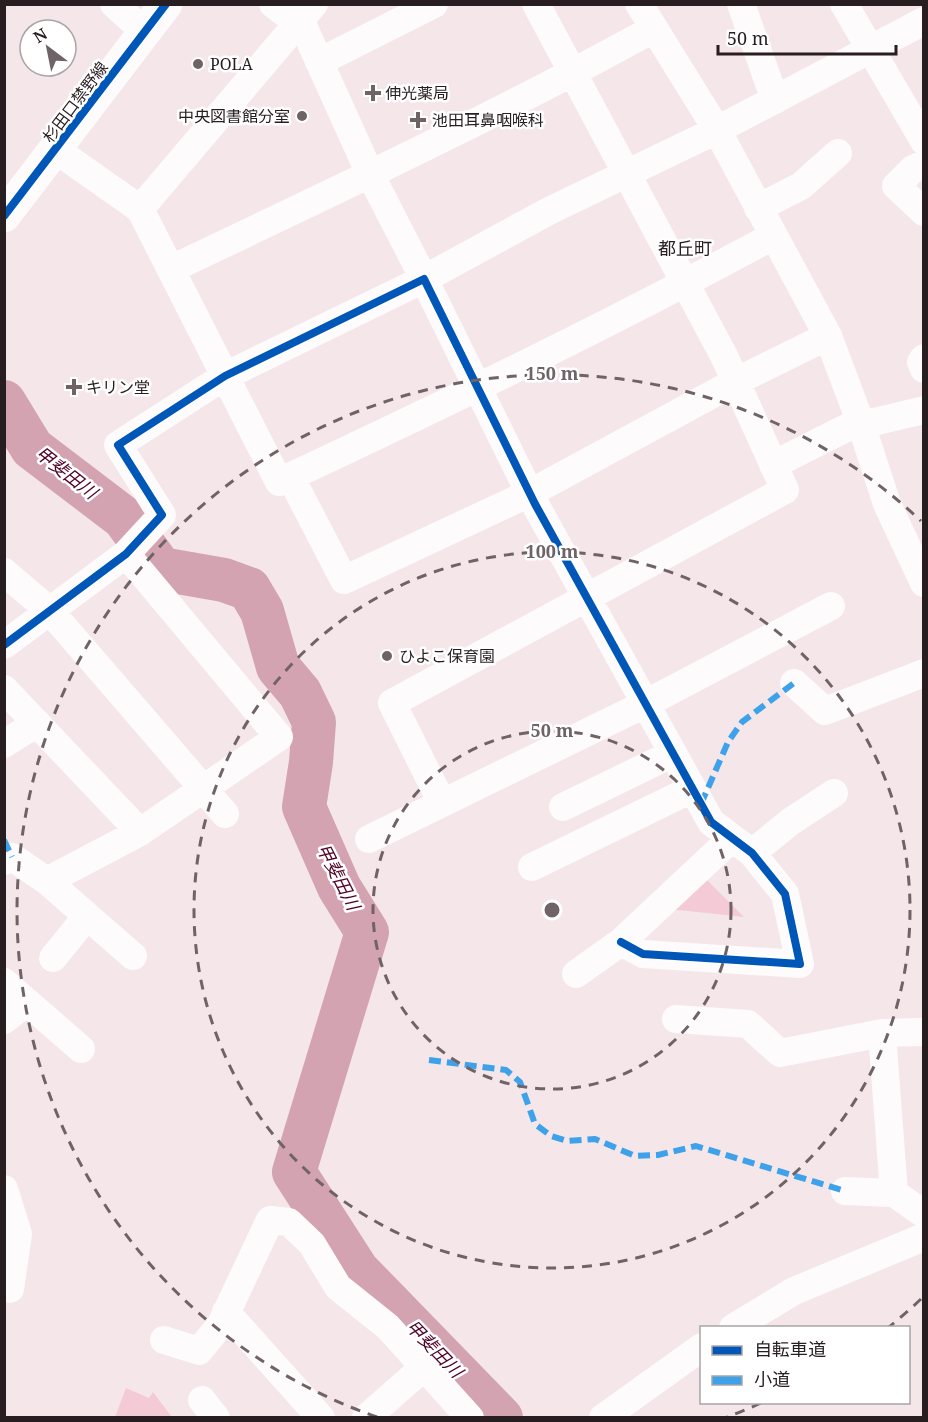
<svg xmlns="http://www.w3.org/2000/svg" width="928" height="1422" font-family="'Noto Serif','Noto Sans JP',serif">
  <rect width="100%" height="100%" fill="#f5e6ea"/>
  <path fill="#f3cad6" d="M704,877l40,40 -75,-8z
    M126,1388l23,10 4,-6 18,24 -56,1z"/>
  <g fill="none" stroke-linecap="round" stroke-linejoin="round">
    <path stroke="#d3a3b1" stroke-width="44" d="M4,402l28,46 92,70 37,51 63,11 25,9 13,22 16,56 22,26 14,29 -3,40 -7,45 35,80 28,45 -73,240 63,98 144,148"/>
    <path stroke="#fefbfc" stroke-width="28" d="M114,4l31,28
      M273,4l31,24 66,146 54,105 125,-68 168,-81 207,-109
      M639,4l78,126 111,206 32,85 27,83 37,79
      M741,4l34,96
      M844,4l80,137
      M319,62l115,-58
      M56,150l84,59 139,273c166,-78 332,-158 494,-246
      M924,164l-11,5 -17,17 28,26
      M758,208l43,-22 37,-33
      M140,209l174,-205
      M171,269c162,-77 325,-153 482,-240
      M924,358l-3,4 3,7
      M861,425l63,-15
      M773,465l87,-44
      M290,476l54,104 186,-87 205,-111 93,-46
      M4,572l46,39 175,203
      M4,645l122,-91 36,-39 -44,-70 107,-69 199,-97 111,225 176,318 41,31 33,41 15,70 -157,-10 -22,-12
      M794,683l31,28 99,-38
      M4,689l136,143
      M4,744l33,-21
      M441,801l-49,-98 393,-213 -61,-134 -188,-352
      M563,807l109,-53
      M369,839l276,-135 186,-98
      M752,853l38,-31 44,-29
      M4,861l8,-4 35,24 86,75
      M532,867l160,-78
      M47,881l93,-49 139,-95 -153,-183
      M53,958l34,-42
      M576,974l45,-32 111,-104
      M4,982l77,67
      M676,1019l72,5 32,29 102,-20 42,-1
      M4,1020l23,-18
      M882,1033l12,160
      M4,1189l14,45 -8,55
      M845,1191l49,2 30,21
      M226,1312l95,106
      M733,1328l61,-37 130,-54
      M164,1340l35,11 22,-27 49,-104 19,2 23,22 26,43 50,40 82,91
      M202,1400l14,18
      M366,1418l57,-50
      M603,1418l99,-71"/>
    <path stroke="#fefbfc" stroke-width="33" d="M4,216l162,-212"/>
    <path stroke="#3ea2ea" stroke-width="6" stroke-dasharray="12 6" stroke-linecap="butt" d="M701,804l27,-62 14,-20 52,-39
      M4,840l8,17
      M429,1060l77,10 14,12 15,42 16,12 16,5 28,-2 40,17 23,-1 38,-9 149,45"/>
    <g stroke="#fff" stroke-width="11">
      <path id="cycleway" d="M4,216l162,-212
        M4,645l122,-91 36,-39 -44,-70 107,-69 199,-97 111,225 176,318 41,31 33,41 15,70 -157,-10 -22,-12"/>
    </g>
    <use href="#cycleway" stroke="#0057b8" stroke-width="8"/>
  </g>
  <g fill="none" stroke="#706367" stroke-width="3" stroke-dasharray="10 8">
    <circle cx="552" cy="910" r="179"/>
    <circle cx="552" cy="910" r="358"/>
    <path d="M921 1299A536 536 0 0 1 889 1327M761 1403A536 536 0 0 1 727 1417M377 1417A536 536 0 1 1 921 521"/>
  </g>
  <g fill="#706367" stroke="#fff" stroke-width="2">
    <circle cx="198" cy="64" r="6"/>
    <path d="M370 84h6v6h6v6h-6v6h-6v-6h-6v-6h6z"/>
    <circle cx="302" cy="116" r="6"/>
    <path d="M415 111h6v6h6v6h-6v6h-6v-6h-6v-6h6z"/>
    <path d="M71 378h6v6h6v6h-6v6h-6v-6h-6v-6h6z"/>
    <circle cx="387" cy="656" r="6"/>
  </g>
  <g text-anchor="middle" stroke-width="5" stroke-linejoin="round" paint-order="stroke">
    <g font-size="16" fill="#281d20" stroke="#fff" text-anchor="start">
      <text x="210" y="70">POLA</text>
      <text x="385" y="99">伸光薬局</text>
      <text x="290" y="122" text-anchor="end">中央図書館分室</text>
      <text x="432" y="126">池田耳鼻咽喉科</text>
      <text x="86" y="393">キリン堂</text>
      <text x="399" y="662">ひよこ保育園</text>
    </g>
    <g font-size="16" fill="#281d20" stroke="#fff">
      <text transform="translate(75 102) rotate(-53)" y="6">杉田口禁野線</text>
    </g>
    <g font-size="18" fill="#281d20" stroke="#fff">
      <text x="685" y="255">都丘町</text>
    </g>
    <g font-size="18" font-style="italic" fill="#510328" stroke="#fff">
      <text transform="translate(66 473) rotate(38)" y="6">甲斐田川</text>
      <text transform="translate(338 877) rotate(63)" y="6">甲斐田川</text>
      <text transform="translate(434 1349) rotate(46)" y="6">甲斐田川</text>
    </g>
  </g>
  <circle cx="552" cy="910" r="9" fill="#706367" stroke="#fff" stroke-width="3"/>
  <g font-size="18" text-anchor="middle" font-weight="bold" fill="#706367" stroke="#fff" stroke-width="5" stroke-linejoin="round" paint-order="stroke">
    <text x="552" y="380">150 m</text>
    <text x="552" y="558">100 m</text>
    <text x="552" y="737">50 m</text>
  </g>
  <rect width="928" height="1422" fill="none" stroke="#281d20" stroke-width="12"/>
  <rect x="700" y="1326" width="210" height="78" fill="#ffffff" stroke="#a9a5a6" stroke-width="1.5"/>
  <rect x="712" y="1346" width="30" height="9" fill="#0057b8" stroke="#a9a5a6" stroke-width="1.5"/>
  <text x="754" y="1356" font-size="18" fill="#281d20">自転車道</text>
  <rect x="712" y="1376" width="30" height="9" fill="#3ea2ea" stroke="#a9a5a6" stroke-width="1.5"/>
  <text x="754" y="1386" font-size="18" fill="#281d20">小道</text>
  <g transform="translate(48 48) rotate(328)"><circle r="28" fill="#ffffff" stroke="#a9a5a6" stroke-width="1.5"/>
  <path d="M0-4.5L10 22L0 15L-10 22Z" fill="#706367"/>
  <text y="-9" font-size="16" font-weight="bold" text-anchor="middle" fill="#281d20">N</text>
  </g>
  <path d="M718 45v9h178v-9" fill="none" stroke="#281d20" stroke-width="3"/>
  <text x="727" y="45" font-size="18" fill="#281d20" stroke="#ffffff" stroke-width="4.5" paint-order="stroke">50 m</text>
</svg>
